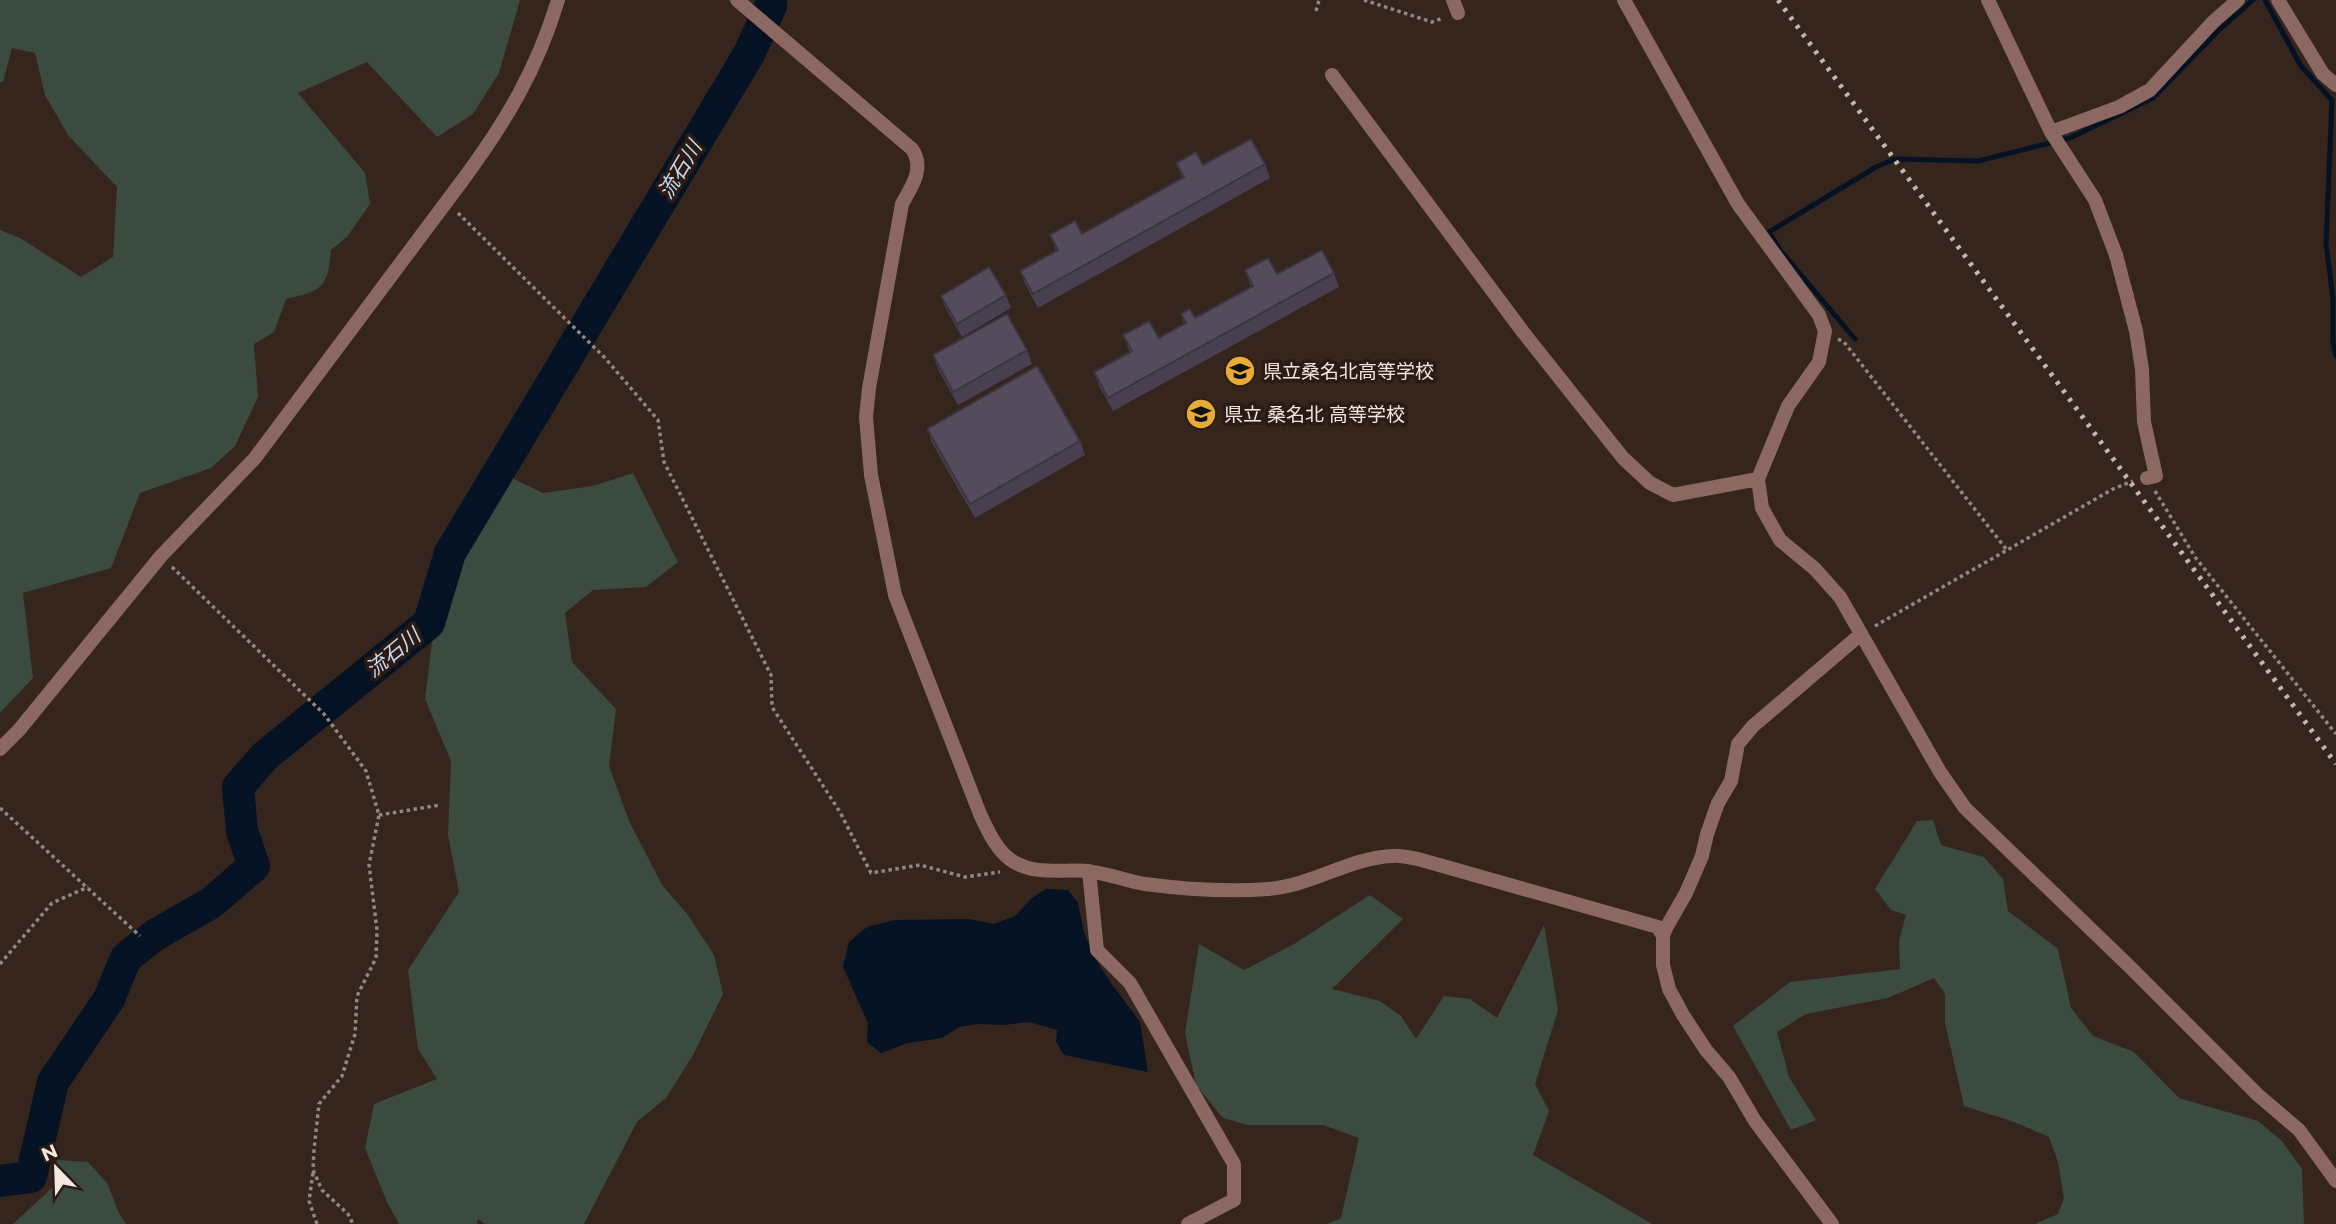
<svg xmlns="http://www.w3.org/2000/svg" width="2336" height="1224" font-family="Montserrat,'Noto Sans JP',sans-serif">
  <rect width="100%" height="100%" fill="#35251c"/>
  <path fill="#3b4b40" d="M0,0h520l-21,73 -26,41 -36,23 -70,-75 -69,31 67,80 5,31 -23,33 -16,13c-3,38 -9,41 -45,49l-12,33 -20,12 4,53 -23,49 -24,22 -71,25 -29,75 -88,25 10,85 -33,35v-483l20,8 61,39 32,-20 4,-70 -49,-52 -23,-40 -10,-42 -23,-5 -9,34h-3z
    M633,473l45,89 -32,25 -53,3 -28,23 7,49 44,47 -7,57 20,55 33,64 26,30 26,40 9,39 -30,61 -27,43 -29,24 -53,102h-99l-7,-5 -1,5h-78l-12,-22 -22,-54 9,-44 63,-25 -19,-30 -10,-79 51,-78 -11,-57 3,-74 -26,-62 9,-72 22,-74 37,-59 19,-16 31,15 50,-7z
    M1933,820l8,25 43,12 19,22 5,32 50,38 13,59 22,28 41,16 45,46 79,23 24,20 20,28 2,55h-269l23,-10 6,-16 -6,-36 -9,-25 -35,-15 -50,-16 -19,-83v-29l-11,-16 -46,20 -82,16 -29,18 12,45 27,43 -25,10 -58,-104 57,-44 110,-13 -1,-28 7,-26 -15,-5 -16,-21 42,-68z
    M1370,895l33,24 -71,70 48,12 21,15 15,23 28,-43 26,3 27,19 47,-93 14,85 -23,74 14,27 -16,44 119,69h-325l14,-6 18,-80 -36,-13h-75l-25,-7 -27,-33 -11,-52 14,-89 45,26 50,-26z
    M57,1160l31,2 19,21 12,30 7,11h-113l40,-37z"/>
  <path fill="#041224" d="M1046,889l22,1 10,13 6,29 11,26 13,21 32,43 8,50 -84,-17 -8,-13 1,-12 -28,-8 -25,3 -25,-1 -20,3 -17,11 -34,5 -27,10 -14,-11 1,-19 -25,-56 6,-25 18,-15 27,-7 75,-1 25,5 21,-8 17,-18z"/>
  <g fill="none" stroke-linecap="round" stroke-linejoin="round">
    <path stroke="#041224" stroke-width="5" d="M2265,0l36,66 31,34 -6,144 7,54v44l3,14
      M1855,339l-75,-89 -11,-18 107,-65 19,-8 83,2 92,-23 83,-40 65,-67 35,-31"/>
    <path stroke="#041224" stroke-width="32" d="M0,1181l31,-4 22,-95 56,-83 17,-41 29,-23 56,-32 43,-37 -12,-35 -4,-44 27,-31 164,-133 21,-70 299,-499 22,-48v-6"/>
    <path stroke="#94877f" stroke-width="3.5" stroke-dasharray="3.5 3.5" stroke-linecap="butt" d="M1364,0l68,22 11,-4
      M1316,11l3,-11
      M458,213l147,145 53,62 6,42 107,213 1,32 68,105 31,61 49,-8 45,12 35,-5
      M1838,339l6,3 162,207
      M2155,491l40,66 141,177
      M172,567l152,147 42,57 13,44 -10,50 8,65 -1,28 -19,38 -2,38 -13,42 -23,28 -5,46 -1,20 9,20 26,24 5,10
      M1875,626l238,-137 20,-8
      M0,808l140,128
      M379,815l61,-10
      M0,964l52,-61 36,-16
      M313,1173l-4,28 8,23"/>
    <path stroke="#8b6862" stroke-width="14" d="M737,0l175,149c13,19 0,37 -10,55l-33,184 -3,29 5,58 24,120 85,219c8,17 17,38 34,48 22,13 49,7 73,9 20,2 39,10 58,13 38,5 85,8 123,5 43,-3 81,-31 124,-33 9,-1 18,2 26,3l240,68 5,9v29l6,24 14,26 23,35 23,27 26,44 77,103
      M1453,0l5,13
      M1624,0l114,204 81,111 6,16 -6,31 -31,44 -30,73 4,29 18,32 35,29 25,28 100,175 25,36 165,159 128,128 41,35 37,51
      M1988,0l63,132
      M2278,0l45,74 13,11
      M1332,75l191,257 100,126 27,25 23,12 85,-16
      M2147,478l9,-2 -12,-54 -2,-53 -6,-38 -20,-76 -21,-55 -44,-68 68,-25 31,-17 63,-68 25,-22
      M0,749l19,-19 142,-174 94,-98 207,-277c43,-58 75,-111 96,-181
      M1089,871l8,79 33,33 104,181v36l-46,24
      M1663,936l3,-8 20,-35 16,-37 5,-22 11,-31 13,-22 7,-37 15,-18 108,-92"/>
    <path stroke="#c3b7af" stroke-width="5" stroke-dasharray="3.5 7" stroke-linecap="butt" d="M1778,0l558,764"/>
  </g>
  <path fill="#484050" d="M1176,163l27,2 62,-1 5,14 -232,130 -13,-24 -5,-13 36,-20 -6,-16 32,-1 100,-56z
    M1245,270l32,4 57,-1 5,14 -226,124 -14,-25 -5,-14 36,-20 -7,-17 36,3 25,-14 -3,-10 14,4 56,-31z
    M1006,295l5,13 -49,29 -16,-28 -5,-13z
    M1027,350l5,14 -74,41 -20,-36 -5,-14z
    M927,429l153,12 5,14 -110,63 -43,-75z"/>
  <path fill="#544b5d" stroke="#3b3441" stroke-width="2" d="M1251,139l14,25 -232,130 -13,-23 38,-21 -8,-15 25,-14 7,13 102,-57 -8,-14 20,-11 7,13z
    M1322,250l12,23 -226,125 -14,-26 38,-21 -9,-16 26,-14 10,17 27,-15 -5,-9 9,-5 5,9 58,-32 -8,-16 23,-12 9,16z
    M989,267l17,28 -49,29 -16,-28z
    M1007,314l20,36 -74,42 -20,-37z
    M1037,366l43,75 -110,63 -43,-75z"/>
  <defs>
    <g id="school-disc" transform="scale(1.575)"><circle r="9.5" fill="#e8ab37" stroke="#2b1b12"/><path d="M0-5L7-2L0 1L-7-2ZM-4 1L0 2.5L4 1V4Q0 6-4 4Z" fill="#111"/></g>
  </defs>
  <g fill-rule="evenodd">
    <use href="#school-disc" x="1240" y="371"/>
    <use href="#school-disc" x="1201" y="414"/>
  </g>
  <g text-anchor="middle" stroke-width="7" stroke-linejoin="round" paint-order="stroke">
    <g font-size="19" fill="#f4e9e2" stroke="#2b1b12" text-anchor="start">
      <text x="1263" y="378">県立桑名北高等学校</text>
      <text x="1224" y="421">県立 桑名北 高等学校</text>
    </g>
    <g font-size="21" font-style="italic" fill="#c7dbf7" stroke="#2b1b12">
      <text transform="translate(680 170) rotate(-59)" y="7">流石川</text>
      <text transform="translate(393 653) rotate(-39)" y="7">流石川</text>
    </g>
  </g>
  <g transform="translate(56 1168) rotate(337)" stroke="#2b1b12" stroke-width="5" paint-order="stroke">
  <path d="M0-5L12 26L0 18L-12 26Z" fill="#f4e9e2"/>
  <text y="-10" font-size="19" font-weight="bold" text-anchor="middle" fill="#f4e9e2">N</text>
  </g>
</svg>
